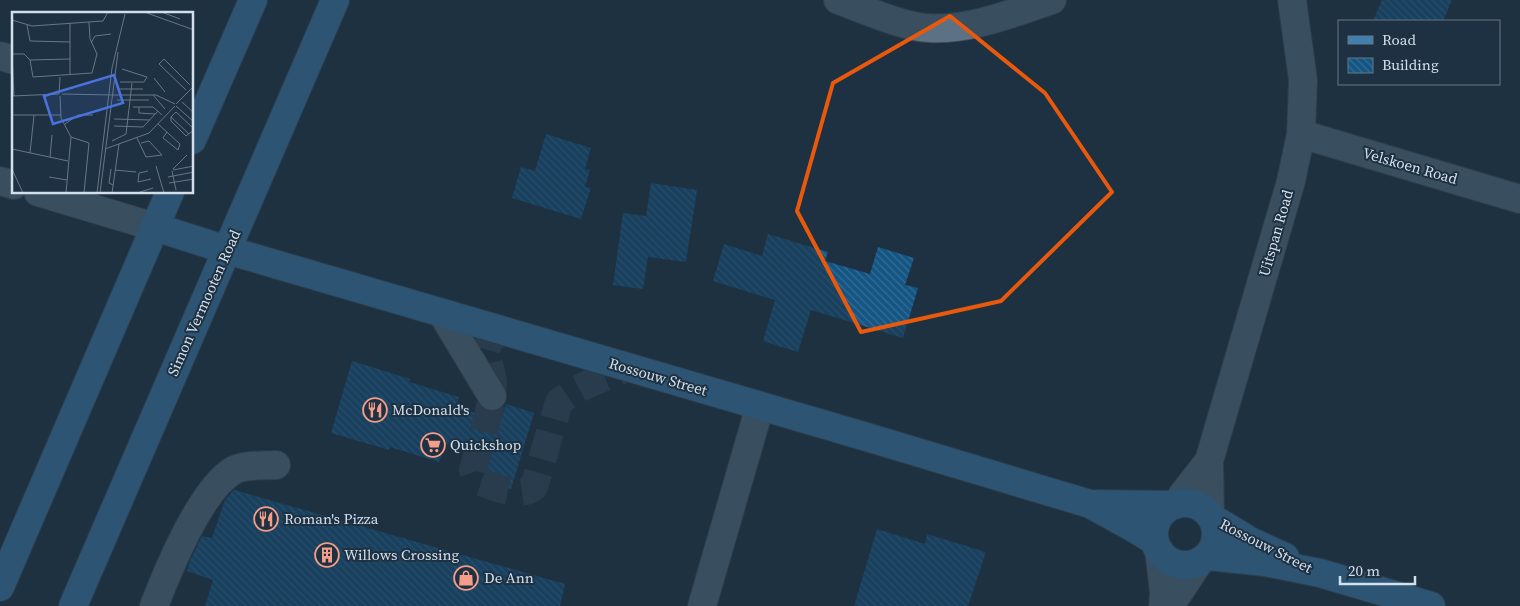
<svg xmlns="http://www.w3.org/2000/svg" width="1520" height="606" font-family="'Source Serif 4',serif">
  <defs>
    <pattern id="building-back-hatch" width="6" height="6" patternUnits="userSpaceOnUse" patternTransform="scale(1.25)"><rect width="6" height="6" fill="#145583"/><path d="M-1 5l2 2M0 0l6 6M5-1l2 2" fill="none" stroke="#356d95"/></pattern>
  </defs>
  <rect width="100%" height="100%" fill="#1e3142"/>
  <path fill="url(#building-back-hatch)" d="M1382,0h70l-9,21h-70z
    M546,134l45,14 -6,21 5,1 -5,17 6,1 -10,31 -69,-21 9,-31 14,4z
    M651,183l46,7 -11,72 -38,-5 -5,32 -30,-4 10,-72 23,3z
    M768,234l60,18 -3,9 45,13 8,-27 36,11 -9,27 13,3 -15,50 -92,-28 -13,42 -35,-11 12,-41 -62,-19 11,-37 38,12z
    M352,361l58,18 -1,3 50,15 -3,10 45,14 5,-17 28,9 -23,76 -28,-8 7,-23 -45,-14 -6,18 -49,-15 -1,3 -58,-17z
    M234,490l331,94 -5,22h-355l8,-26 -26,-9 3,-10 12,-25 10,2 13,-38z
    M877,529l48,15 2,-10 59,18 -18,54h-114z"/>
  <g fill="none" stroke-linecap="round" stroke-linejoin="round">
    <path stroke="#394b5b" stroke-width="28" stroke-dasharray="28 14" stroke-linecap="butt" d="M505,331l-9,4 -7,6 -3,10 7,30 -1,15 -4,21 -15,53 4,11c18,5 40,18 57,6l25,-85c19,-16 45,-24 67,-34"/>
    <g stroke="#3b4c5a" stroke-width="30">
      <path id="minor" d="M838,0c26,9 64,27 91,28 43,2 83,-15 123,-28
        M0,56l14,4
        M1301,134l219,65
        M0,181l14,4
        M38,192l117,35
        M442,313l50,83
        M1177,504l6,-10 26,-33
        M1210,515l-1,-54 82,-280 10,-47 2,-54 -11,-80
        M1159,550l5,42 -1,14
        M154,606c14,-36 47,-117 80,-136 12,-6 29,-4 42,-5
        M702,606l58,-200
        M1170,606l29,-44"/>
    </g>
    <g stroke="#3b4c5a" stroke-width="30">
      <path id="major" d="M192,140l61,-140
        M155,227l72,23 633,185 230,69 40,22 25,15
        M1154 534a31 31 0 1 1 62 0a31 31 0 1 1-62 0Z
        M1096,504l79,1
        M1212,518l40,24 33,15
        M1207,556l58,6 55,11 111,33
        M0,587l170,-395
        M73,606l262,-606"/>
    </g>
    <use href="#minor" stroke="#5c7184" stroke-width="28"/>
    <use href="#major" stroke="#407faf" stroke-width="28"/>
  </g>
  <path d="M0 0H1520V606H0ZM950,16l95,77 67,99 -111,109 -140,31 -64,-121 36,-128z" fill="#1e3142" fill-opacity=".55" fill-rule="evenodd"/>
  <path fill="none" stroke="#e8590c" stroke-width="4" stroke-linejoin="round" d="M950,16l95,77 67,99 -111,109 -140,31 -64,-121 36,-128z"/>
  <defs>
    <g id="restaurant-ring" transform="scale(1.25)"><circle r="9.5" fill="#1e3142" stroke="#f49e89" stroke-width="1.5"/><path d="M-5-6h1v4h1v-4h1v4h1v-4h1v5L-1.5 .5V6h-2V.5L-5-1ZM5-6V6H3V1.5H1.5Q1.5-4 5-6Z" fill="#f49e89"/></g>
    <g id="supermarket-ring" transform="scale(1.25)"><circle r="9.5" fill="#1e3142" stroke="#f49e89" stroke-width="1.5"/><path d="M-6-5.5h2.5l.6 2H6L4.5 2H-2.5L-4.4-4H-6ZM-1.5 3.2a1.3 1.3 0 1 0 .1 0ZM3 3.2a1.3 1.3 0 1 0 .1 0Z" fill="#f49e89"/></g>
    <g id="building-ring" transform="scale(1.25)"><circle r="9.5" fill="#1e3142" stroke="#f49e89" stroke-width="1.5"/><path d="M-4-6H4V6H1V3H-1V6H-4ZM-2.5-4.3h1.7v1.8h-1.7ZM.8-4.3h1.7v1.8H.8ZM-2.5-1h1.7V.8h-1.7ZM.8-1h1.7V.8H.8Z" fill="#f49e89"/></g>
    <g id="shop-ring" transform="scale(1.25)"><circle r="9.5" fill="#1e3142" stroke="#f49e89" stroke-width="1.5"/><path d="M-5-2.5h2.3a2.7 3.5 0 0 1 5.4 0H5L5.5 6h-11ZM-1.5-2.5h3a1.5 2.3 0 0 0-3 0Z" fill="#f49e89"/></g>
  </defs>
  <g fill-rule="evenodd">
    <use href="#restaurant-ring" x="375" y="410"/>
    <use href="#supermarket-ring" x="433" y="445"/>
    <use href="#restaurant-ring" x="266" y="519"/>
    <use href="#building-ring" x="327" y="555"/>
    <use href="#shop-ring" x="466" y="578"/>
  </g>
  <g text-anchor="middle" stroke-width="4" stroke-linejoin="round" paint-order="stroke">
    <g font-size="15" fill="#d3dfea" stroke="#1e3142">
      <text transform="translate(1410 166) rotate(16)" y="5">Velskoen Road</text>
      <text transform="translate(1276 233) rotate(-74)" y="5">Uitspan Road</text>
      <text transform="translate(204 303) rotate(-66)" y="5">Simon Vermooten Road</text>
      <text transform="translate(658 377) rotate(16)" y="5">Rossouw Street</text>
      <text transform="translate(1266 546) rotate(27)" y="5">Rossouw Street</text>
    </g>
    <g font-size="15" fill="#d3dfea" stroke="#1e3142" text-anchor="start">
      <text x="392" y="415">McDonald's</text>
      <text x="450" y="450">Quickshop</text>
      <text x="284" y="524">Roman's Pizza</text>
      <text x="344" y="560">Willows Crossing</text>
      <text x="484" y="583">De Ann</text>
    </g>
  </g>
  <g transform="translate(12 12)">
    <rect width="181" height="181" fill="#1e3142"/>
    <path fill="none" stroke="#667785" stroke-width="1" d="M135,1l47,17M152,1l16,6M0,8l20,6 71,-5 5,-9M15,13l3,16 40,1M79,31l4,-7 16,-2M0,42h12l6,6 40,-1M0,42l2,42M18,48l3,17 59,-4 5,-19 -7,-15 -1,-17M58,62v-51M142,66l11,14M108,70h24l3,-5 -25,-8M107,77h24M174,78l-27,-26 5,-5 26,26M47,82l1,-17M50,82l50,1M100,83h44l19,9M141,83l12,14M0,84l47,-2M48,84l1,22 10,19 -5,56M105,88h32M170,90l12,11M164,92l18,-18M164,94l18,16M121,95h20l9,8M127,95v6l16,1M0,103h49M159,105l18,17M102,107l36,1M53,112l13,-9h15M146,112l22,20 -2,6 -15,-12 4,-6M102,114l29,1 15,-16M182,117l-18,-17 -5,5v4l15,15 8,-6M59,125l18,6 -5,50M125,126l9,19 16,-2 -13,-14 -8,2M100,129l14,-7 6,-51M0,137l56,12M93,137l44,-16 26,-27M18,141l4,-38M38,145l2,-22M144,154l8,27M0,157l11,24M99,157l-2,14 4,2M161,157l14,-14M103,158l21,2M161,158l21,-4M136,159l-9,2 -1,9 13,-3M160,159l4,19M37,165l18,3M156,165l26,-5M157,171l25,-4M85,181l15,-125 13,-54M88,181l18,-141M100,181l7,-49M125,181l16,-5"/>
    <path fill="#4a72dc" fill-opacity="0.15" stroke="#4a72dc" stroke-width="2.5" d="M102,63l9,28 -70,21 -9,-28z"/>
    <rect width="181" height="181" fill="none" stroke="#d3dfea" stroke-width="2.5"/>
  </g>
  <rect x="1338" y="20" width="162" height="65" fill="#1e3142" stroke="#667785"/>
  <rect x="1348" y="36" width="25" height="8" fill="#407faf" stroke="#667785"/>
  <text x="1382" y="45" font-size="15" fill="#d3dfea">Road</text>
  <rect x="1348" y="58" width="25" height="15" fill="url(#building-back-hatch)" stroke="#667785"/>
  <text x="1382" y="70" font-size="15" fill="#d3dfea">Building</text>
  <path d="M1340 576v8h75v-8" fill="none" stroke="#d3dfea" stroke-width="2.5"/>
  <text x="1348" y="576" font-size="15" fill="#d3dfea" stroke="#1e3142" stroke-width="4" paint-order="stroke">20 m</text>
</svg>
